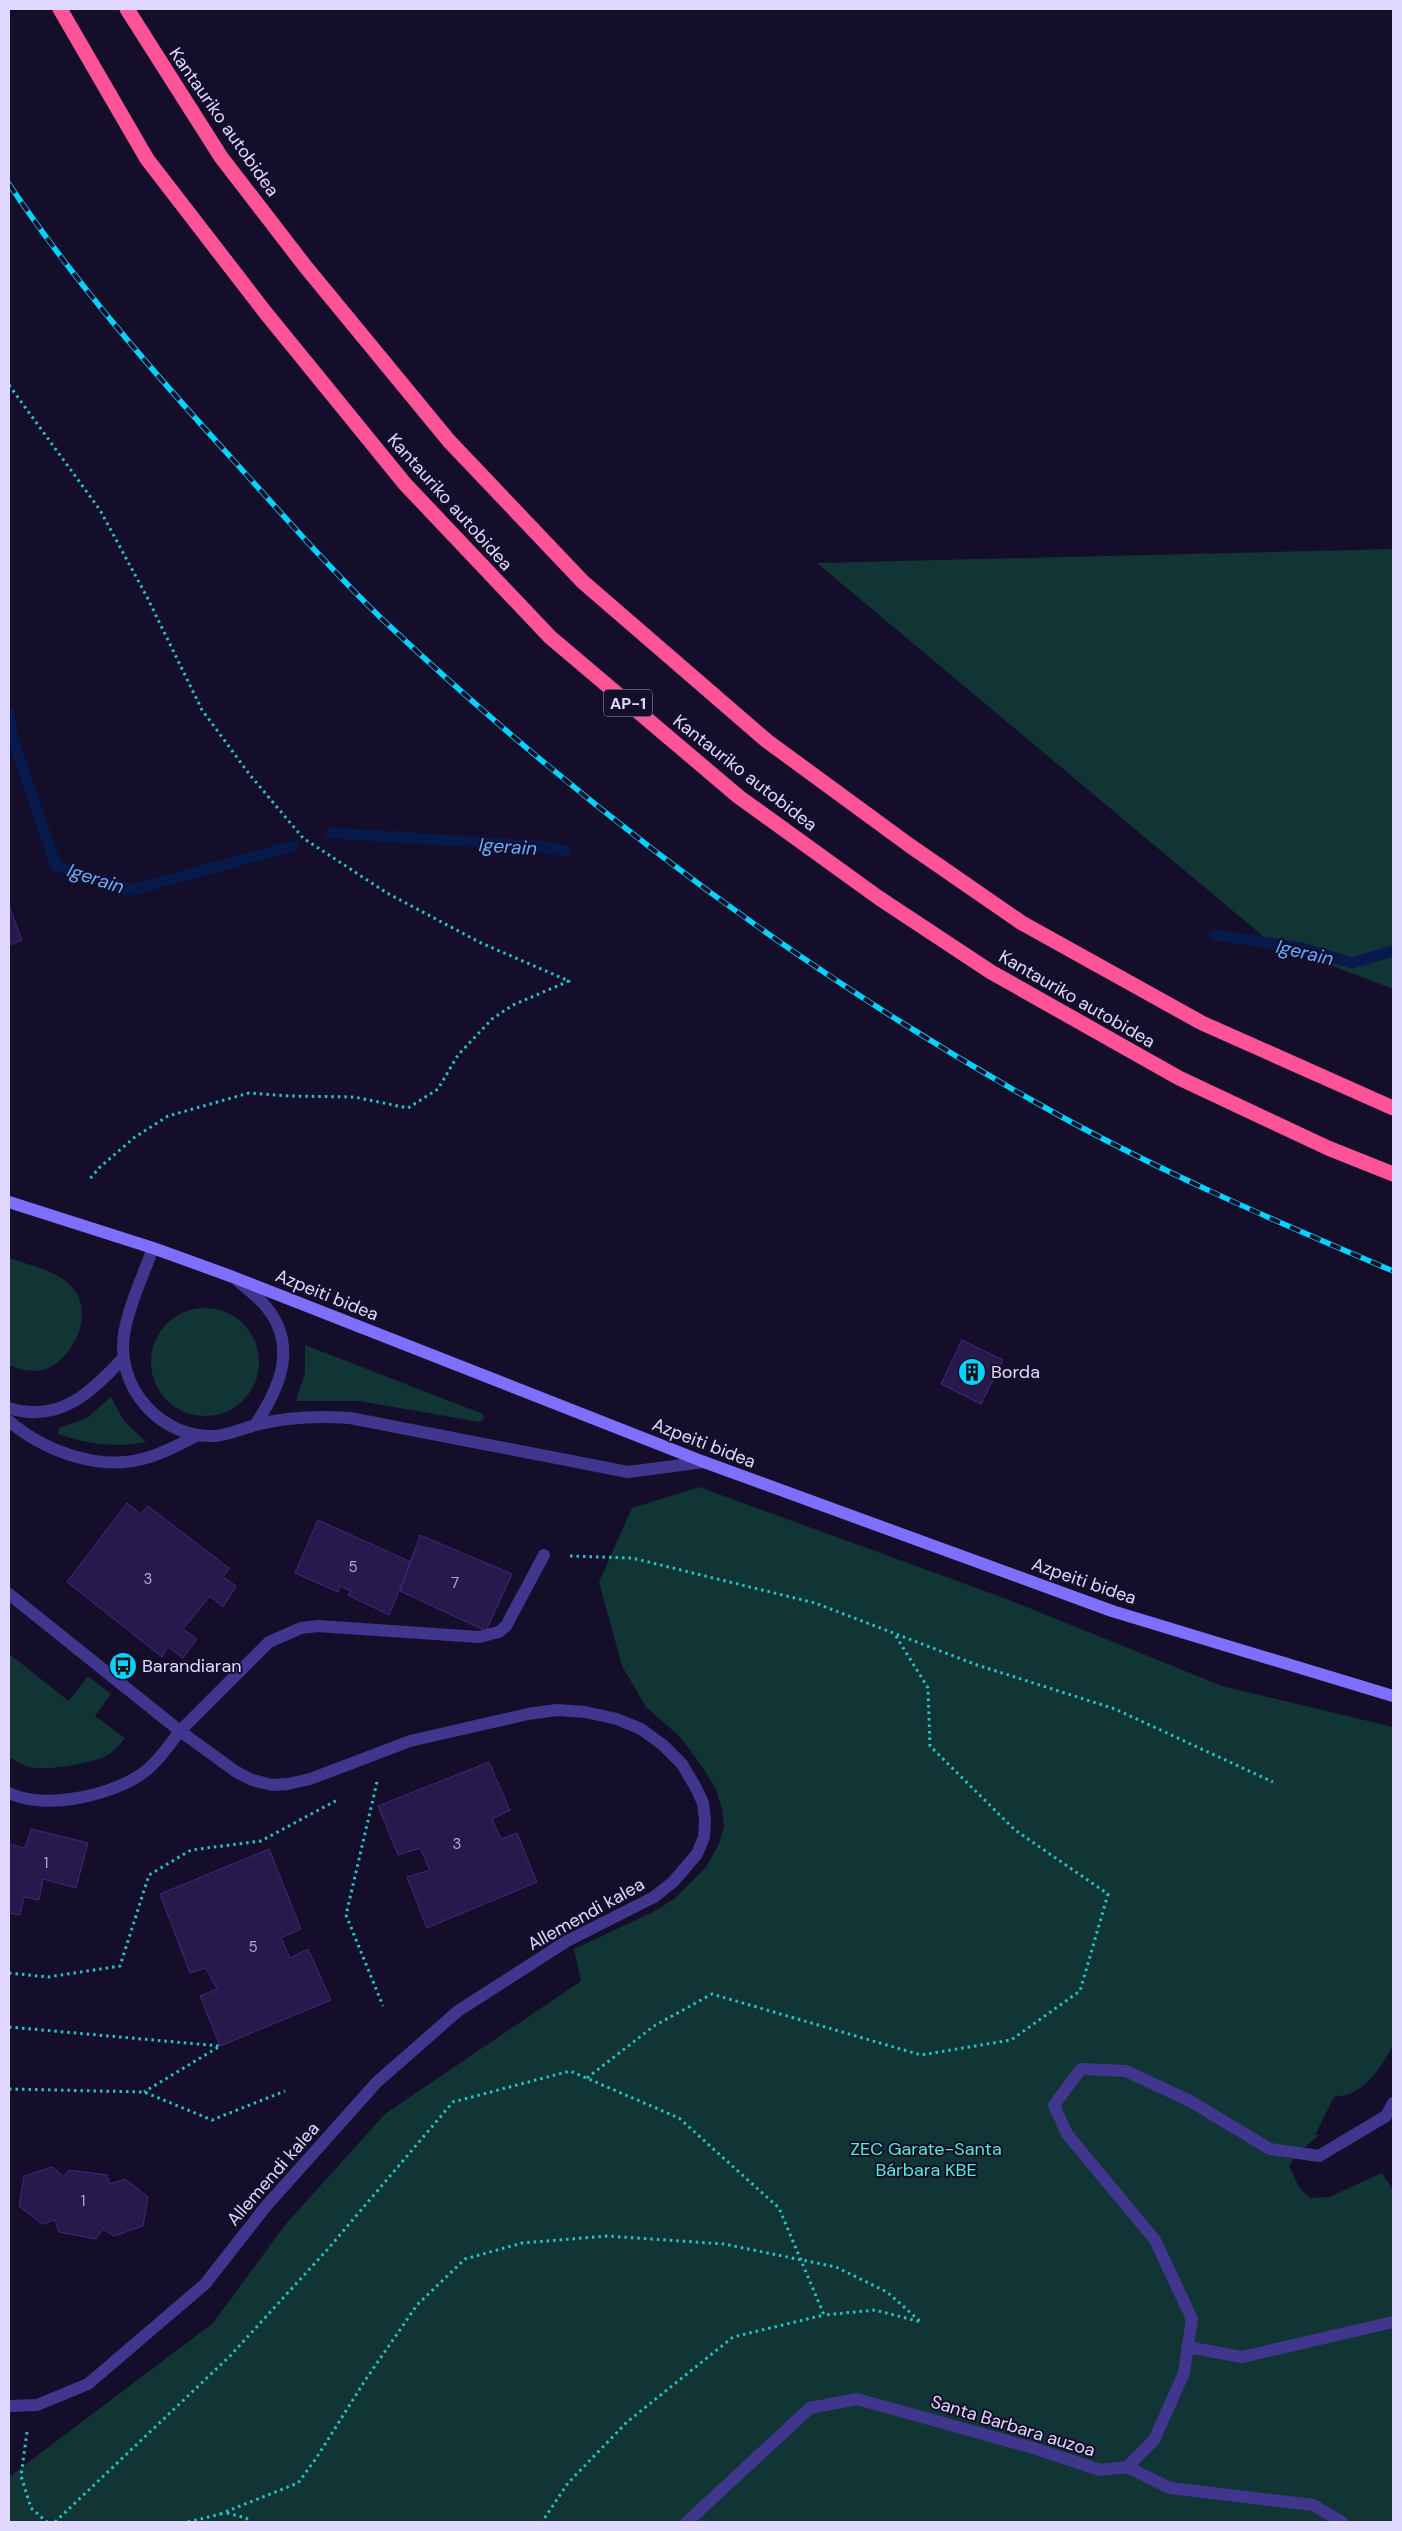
<svg xmlns="http://www.w3.org/2000/svg" width="1402" height="2531" font-family="'DM Sans',sans-serif">
  <rect width="100%" height="100%" fill="#150e2b"/>
  <path fill="#113435" d="M1393,549v440l-123,-47 -453,-379z
    M9,1258c20,7 47,12 62,28 24,24 5,68 -21,81 -13,7 -29,3 -41,-2z
    M151 1362a54 54 0 1 1 108 0a54 54 0 1 1-108 0Z
    M305,1345l178,69 1,5 -4,3 -121,-21h-63l9,-28z
    M111,1397l13,24 22,21c-31,6 -58,2 -88,-8l1,-6 28,-10z
    M699,1487l305,111 218,88 171,41v319c-15,24 -27,49 -59,51l-19,38h4l-24,21 -6,10 10,21 11,11 19,-1 53,-24 11,17v332h-1384v-45l204,-154 72,-98 100,-111 196,-133 -7,-32 77,-36 23,-14 32,-32 13,-23 5,-18 -2,-17 -7,-22 -16,-25 -19,-25 -34,-30 -24,-41 -23,-84 33,-74z
    M9,1654l60,47 19,-25 23,18 -16,22 30,22c-5,6 -10,13 -17,17 -14,8 -58,15 -74,13 -9,-2 -17,-6 -25,-11z"/>
  <g fill="none" stroke-linecap="round" stroke-linejoin="round">
    <path stroke="#061a4c" stroke-width="11" d="M9,711l3,25 44,130 76,24 161,-44
      M331,833l206,13 28,5
      M1215,935l87,13 50,15 41,-12"/>
  </g>
  <path fill="#28194d" stroke="#40297b" d="M9,906l13,34 -13,5z
    M962,1340l41,20 -22,44 -40,-20z
    M127,1503l14,11 7,-8 81,62 -6,9 13,9 -13,21 -13,-11 -27,33 14,10 -14,19 -15,-11 -6,10 -95,-75z
    M318,1520l93,42 -22,53 -41,-20 3,-4 -11,-5 -2,6 -43,-19z
    M420,1535l92,39 -26,57 -86,-40z
    M489,1762l21,48 -18,9 9,20 16,-6 20,49 -110,46 -20,-51 23,-7 -10,-22 -22,7 -20,-49z
    M31,1829l57,14 -12,45 -33,-9 -4,21 -15,-3 -4,18 -11,-2v-69l16,4z
    M269,1849l32,80 -20,9 9,20 18,-9 23,51 -111,46 -20,-50 17,-7 -11,-21 -16,5 -30,-79z
    M52,2167l12,10 5,-7 38,5 3,9 15,-5 23,18 -5,29 -29,10 -11,-7 -7,10 -37,-7 -4,-12 -13,4 -23,-18 5,-30z"/>
  <g fill="none" stroke-linecap="round" stroke-linejoin="round">
    <path stroke="#25c3c6" stroke-width="3" stroke-dasharray="2.5 4" stroke-linecap="butt" d="M9,385l91,125 47,87 55,113 48,65 53,63 84,55 94,50 88,38 -56,24 -21,14 -34,36 -20,34 -30,19 -54,-11 -65,-1 -40,-3 -81,23 -33,21 -35,30 -12,14
      M570,1556l62,2 183,45 162,62 138,44 158,73
      M377,1782l-31,133 37,91
      M9,1973l39,4 72,-11 29,-91 42,-25 70,-9 78,-42
      M9,2027l211,19 -76,46
      M587,2078l67,-52 58,-32 209,61 90,-15 69,-49 28,-97 -93,-64 -85,-84 -2,-58 -34,-55
      M9,2089l135,3 68,28 73,-29
      M27,2432l-6,44 10,32 16,14
      M227,2513l19,5 5,4
      M220,2514l78,-31 19,-26 49,-78 51,-74 48,-46 57,-16 85,-7 117,8 112,23 51,25 34,30 -46,-12 -51,5
      M55,2522l175,-166 97,-106 126,-148 117,-31 109,47 100,90 45,107 -91,22 -106,85 -59,61 -26,39
      M188,2522l33,-8"/>
    <path stroke="#40368e" stroke-width="12" d="M180,1731l89,-89 32,-14 17,-2 161,11 20,-5 7,-6 38,-71
      M1187,2347l55,10 151,-35
      M1127,2467l43,21 143,17 29,17"/>
    <path stroke="#40368e" stroke-width="12" d="M153,1248c-10,28 -24,57 -29,86 -8,55 37,104 91,102 15,-1 27,-8 41,-11 30,-8 64,-9 94,-7l278,54 76,-10
      M236,1279c8,7 18,15 26,23 37,40 20,83 -7,123
      M9,1408c50,16 83,-16 114,-50
      M9,1421c35,30 91,51 137,37 18,-5 34,-14 50,-22
      M9,1594l171,137 55,40 17,9 20,5 16,-1 22,-5 100,-38 118,-27 29,-4 28,2 32,7 24,10 22,16 19,19 14,24 7,15 2,17 -1,17 -7,17 -24,28 -19,15 -87,44 -109,70 -81,71 -110,123 -62,79 -117,100 -51,21 -28,1
      M9,1793c35,18 109,2 139,-24 12,-10 22,-25 32,-38
      M687,2522l123,-114 47,-9 173,48 70,23 27,-3 27,-27 30,-67 8,-54 -37,-79 -88,-106 -13,-29 27,-36 45,2 64,30 80,48 49,7 67,-40 7,-13"/>
    <path stroke="#7e6fff" stroke-width="12" d="M9,1202l144,46 80,29 471,185 408,149 281,85"/>
    <path stroke="#ff5398" stroke-width="15" d="M60,9l87,150 118,153 140,172 145,153 189,160 140,101 112,74 188,106 149,70 65,26
      M127,9l94,148 84,109 144,175 134,141 184,159 142,104 113,78 180,100 191,85"/>
    <g stroke="#04d2ff" stroke-width="5.5">
      <path id="rail" d="M9,184c66,99 146,190 226,278 48,53 96,108 147,157 201,189 422,354 662,488 112,63 231,114 349,164"/>
    </g>
    <use href="#rail" stroke="#150e2b" stroke-width="4" stroke-dasharray="11" stroke-linecap="butt"/>
  </g>
  <defs>
    <g id="building-disc" transform="scale(1.4375)"><circle r="9.5" fill="#04d2ff" stroke="#150e2b"/><path d="M-4-6H4V6H1V3H-1V6H-4ZM-2.5-4.3h1.7v1.8h-1.7ZM.8-4.3h1.7v1.8H.8ZM-2.5-1h1.7V.8h-1.7ZM.8-1h1.7V.8H.8Z" fill="#111"/></g>
    <g id="bus-disc" transform="scale(1.4375)"><circle r="9.5" fill="#04d2ff" stroke="#150e2b"/><path d="M-5-6H5V4H4V6H2V4H-2V6H-4V4H-5ZM-3.5-4V0h7V-4ZM-3.5 1.2v1.5H-2V1.2ZM2 1.2v1.5H3.5V1.2Z" fill="#111"/></g>
  </defs>
  <g fill-rule="evenodd">
    <use href="#building-disc" x="972" y="1372"/>
    <use href="#bus-disc" x="123" y="1666"/>
  </g>
  <g text-anchor="middle" stroke-width="4" stroke-linejoin="round" paint-order="stroke">
    <g font-size="15" fill="#b2a8d2">
      <text x="353" y="1572">5</text>
      <text x="148" y="1584">3</text>
      <text x="455" y="1588">7</text>
      <text x="457" y="1849">3</text>
      <text x="46" y="1868">1</text>
      <text x="253" y="1952">5</text>
      <text x="83" y="2206">1</text>
    </g>
    <rect fill="#150e2b" stroke="#a39bbf" stroke-width="1" x="604" y="689.5" width="48" height="27" rx="4"/>
    <g font-size="16" font-weight="bold" fill="#e0d8ff">
      <text x="628" y="709">AP-1</text>
    </g>
    <g font-size="18" fill="#e0d8ff" stroke="#150e2b">
      <text transform="translate(224 122) rotate(55)" y="6">Kantauriko autobidea</text>
      <text transform="translate(450 502) rotate(48)" y="6">Kantauriko autobidea</text>
      <text transform="translate(745 773) rotate(38)" y="6">Kantauriko autobidea</text>
      <text transform="translate(1077 999) rotate(30)" y="6">Kantauriko autobidea</text>
      <text transform="translate(327 1295) rotate(22)" y="6">Azpeiti bidea</text>
      <text transform="translate(704 1443) rotate(21)" y="6">Azpeiti bidea</text>
      <text transform="translate(1084 1581) rotate(19)" y="6">Azpeiti bidea</text>
      <text transform="translate(586 1914) rotate(-29)" y="6">Allemendi kalea</text>
      <text transform="translate(273 2174) rotate(-49)" y="6">Allemendi kalea</text>
      <text transform="translate(1013 2426) rotate(17)" y="6">Santa Barbara auzoa</text>
    </g>
    <g font-size="18" fill="#e0d8ff" stroke="#150e2b" text-anchor="start">
      <text x="991" y="1378">Borda</text>
      <text x="142" y="1672">Barandiaran</text>
    </g>
    <g font-size="18" fill="#59ead1" stroke="#150e2b">
      <text x="926" y="2155">ZEC Garate-Santa<tspan x="926" dy="21">Bárbara KBE</tspan></text>
    </g>
    <g font-size="19" font-style="italic" fill="#66acff" stroke="#150e2b">
      <text transform="translate(508 846) rotate(4)" y="7">Igerain</text>
      <text transform="translate(96 878) rotate(18)" y="7">Igerain</text>
      <text transform="translate(1305 952) rotate(13)" y="7">Igerain</text>
    </g>
  </g>
  <rect width="1402" height="2531" fill="none" stroke="#e0d8ff" stroke-width="20"/>
</svg>
